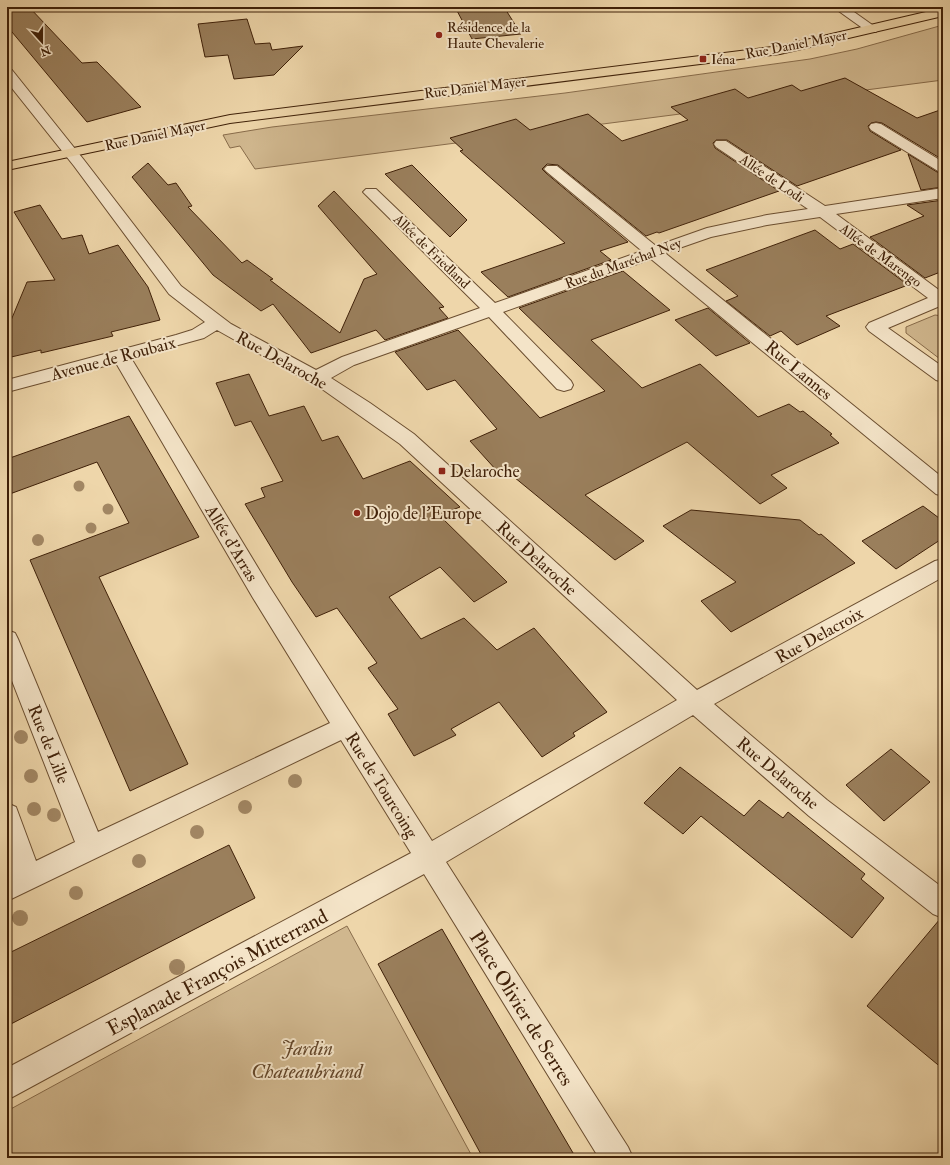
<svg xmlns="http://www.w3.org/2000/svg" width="950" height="1165" font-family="'IM FELL Double Pica',serif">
  <rect width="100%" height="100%" fill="#eed6aa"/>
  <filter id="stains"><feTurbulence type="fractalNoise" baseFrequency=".005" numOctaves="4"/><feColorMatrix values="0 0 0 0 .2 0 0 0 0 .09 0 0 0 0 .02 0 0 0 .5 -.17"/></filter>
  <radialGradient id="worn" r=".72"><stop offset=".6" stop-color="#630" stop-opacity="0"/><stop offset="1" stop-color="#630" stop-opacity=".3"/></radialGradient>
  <path fill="#d0b78e" stroke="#886c4b" d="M943,25v55l-688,89 -15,-23 -10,2 -7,-13 49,-8 293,-34 245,-34 47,-10z
    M935,315l8,1v43h-3l-34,-26v-6z
    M347,926l126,232h-466v-47z"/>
  <path fill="#9a7f5c" stroke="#3f2008" d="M7,7h22l53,56 15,-1 44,45 -54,15 -80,-96z
    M455,7h49l17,27 -49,5z
    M247,19l8,25 15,-1 2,7 31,-4 -29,29 -40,4 -6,-24 -23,2 -7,-33z
    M845,78l72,40 26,-9v51l-61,-37 -6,-1 -5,1 -3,3 2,5 31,19 -104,36 -70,-46h-11l-3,3 2,5 64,43 -120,42 -2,-1 -11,4 -88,-71 -11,-1 -5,5 4,4 82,69 -28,9 11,9 -103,37 -27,-25 84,-29 -105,-92 3,-1 -13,-12 66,-19 14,11 58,-16 34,27 66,-21 -17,-13 64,-18 13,9 44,-13 9,6z
    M908,154l29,18 6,1v14l-22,3z
    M148,163l20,22 8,-2 16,23 -4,1 54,56 5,-3 26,19 -3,1 70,53 24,-54 13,-5 -59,-68 16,-15 110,116 -5,1 9,10 -63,22 -9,-10 -65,23 -38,-49 -12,7 -48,-36 -81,-98z
    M412,165l55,55 -17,17 -65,-63z
    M943,200v71l-18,7 -55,-41 54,-21 -17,-11z
    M40,205l22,34 20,-4 7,19 29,-9 30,42 12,33 -49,12 2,4 -72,17v-3l-34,8v-28l20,-48 28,-2 -41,-68z
    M815,230l25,19 13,-5 55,41 -82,31 14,10 -43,19 -16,-14 -11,5 -44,-35 12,-5 -32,-26z
    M623,271l47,39 -79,30 51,48 58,-24 58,53 31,-13 11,8 3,-1 29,23 -2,1 9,8 -68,32 16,13 -27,16 -73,-62 -102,53 59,46 -29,19 -112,-92 -6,3 -27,-30 27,-12 -42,-49 -28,10 -32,-38 63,-22 82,88 65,-27 -86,-83z
    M708,308l42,35 -34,13 -41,-36z
    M249,374l20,42 35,-10 18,35 16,-5 25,43 47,-18 50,46 -21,8 68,67 -33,20 -34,-35 -51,30 32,42 43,-21 33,32 37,-22 73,84 -34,21 2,3 -33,21 -43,-55 -48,27 5,6 -42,21 -26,-42 10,-5 -30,-41 9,-5 -40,-55 -21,9 -24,-35 -47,-78 20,-7 -4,-9 22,-7 -32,-60 -16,5 -19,-43z
    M129,416l70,121 -100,40 89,187 -58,27 -100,-231 99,-37 -32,-61 -90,33v-36z
    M923,506l20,15v17l-47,31 -34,-28z
    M691,510l109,10 19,15 2,-1 34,29 -124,69 -30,-31 35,-19 -73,-56z
    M891,749l39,33 -46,39 -38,-36z
    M680,767l64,49 15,-16 24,18 5,-6 77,62 -4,5 23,19 -32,40 -151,-122 -18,18 -39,-31z
    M229,845l26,53 -248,128v-72z
    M940,919h3v150l-76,-63z
    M442,929l36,62 98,167h-93l-105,-194z"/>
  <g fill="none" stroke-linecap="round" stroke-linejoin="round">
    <g stroke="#6b4e30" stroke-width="2">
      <path id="minor" d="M833,7h14l31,22 -2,3h-8z
        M7,69l5,1 72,90 97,126 50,38 85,46 26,-13 138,-49 -114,-113 -3,-3 3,-3h10l119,114 147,-52 -95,-79 -3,-3 3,-3h10l99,80 51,-18 60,-13 41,-6 -92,-62 -2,-3 2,-3h10l99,65 118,-18v10l-107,16 107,79v13h-3l-52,22 55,39v15l-7,-2 -67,-49 -3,-4 3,-4 59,-25 -108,-81 -53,8 -56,12 -46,16 278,225v18l-7,-2 -285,-235 -148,53 68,69 2,4 -2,4 -7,2 -7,-2 -68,-72 -135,48 -23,13 39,25 44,31 283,256 238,-129 8,-2v18l-229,127 113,96 116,88v30l-10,-4 -124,-98 -116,-101 -247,147 182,285 5,11h-34l-175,-284 -417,226v-32l404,-215 -70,-113 -334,161v-27l5,-2 -5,-17v-52l9,4 20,54 39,-19 -68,-174v-38l8,3 3,6 80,193 232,-109 -77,-125 -137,-235 -109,29v-12l169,-45 16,-5 13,-8 -36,-28 -95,-128 -67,-84zM217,330l105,59 78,55 277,256 -245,141 -163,-255 -138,-228 73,-20z
        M876,123l5,1 62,38v10l-5,-1 -67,-41 -2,-3 2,-3z"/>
    </g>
    <g stroke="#3f2008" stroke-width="2">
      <path id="major" d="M943,8v8l-163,38 -550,69 -223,47v-8l223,-47 550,-69z"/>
    </g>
    <use href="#minor" fill="#f4e4c8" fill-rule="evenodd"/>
    <use href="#major" fill="#eed6aa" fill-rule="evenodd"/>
  </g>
  <g fill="#a28764">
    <circle cx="79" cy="486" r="5.5"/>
    <circle cx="108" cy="509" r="5.5"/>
    <circle cx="91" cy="528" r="5.5"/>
    <circle cx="38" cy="540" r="6"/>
    <circle cx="21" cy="737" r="7"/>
    <circle cx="31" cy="776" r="7"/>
    <circle cx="295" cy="781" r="7"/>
    <circle cx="245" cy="807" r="7"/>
    <circle cx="34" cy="809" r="7"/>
    <circle cx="54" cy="815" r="7"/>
    <circle cx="197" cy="832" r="7"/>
    <circle cx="139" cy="861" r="7"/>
    <circle cx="76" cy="893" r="7"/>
    <circle cx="20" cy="918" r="8"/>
    <circle cx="177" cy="967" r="8"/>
  </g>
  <g fill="#8f2418" stroke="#f4e4c8" stroke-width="1.5">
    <circle cx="439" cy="35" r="4"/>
    <rect x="699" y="55" width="8" height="8" rx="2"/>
    <rect x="438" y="467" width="8" height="8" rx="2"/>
    <circle cx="357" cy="513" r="4"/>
  </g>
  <g text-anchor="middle" stroke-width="4" stroke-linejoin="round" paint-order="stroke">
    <g font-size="14" fill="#3f2008" stroke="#f4e4c8" text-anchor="start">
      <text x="447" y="32">Résidence de la<tspan x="447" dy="16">Haute Chevalerie</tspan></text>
      <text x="711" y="64">Iéna</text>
    </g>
    <g font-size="14" fill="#3f2008" stroke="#f4e4c8">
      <text transform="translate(796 44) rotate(-11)" y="5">Rue Daniel Mayer</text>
      <text transform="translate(475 87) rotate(-7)" y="5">Rue Daniel Mayer</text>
      <text transform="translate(155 135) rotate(-12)" y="5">Rue Daniel Mayer</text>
      <text transform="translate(772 178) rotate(34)" y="5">Allée de Lodi</text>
      <text transform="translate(432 251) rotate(44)" y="5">Allée de Friedland</text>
      <text transform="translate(881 255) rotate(36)" y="5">Allée de Marengo</text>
      <text transform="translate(623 263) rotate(-20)" y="5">Rue du Maréchal Ney</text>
    </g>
    <g font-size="17" fill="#3f2008" stroke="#f4e4c8">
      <text transform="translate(113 358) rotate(-15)" y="6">Avenue de Roubaix</text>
      <text transform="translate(282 360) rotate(29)" y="6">Rue Delaroche</text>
      <text transform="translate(799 370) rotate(40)" y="6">Rue Lannes</text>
      <text transform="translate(232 543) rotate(59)" y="6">Allée d'Arras</text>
      <text transform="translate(537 558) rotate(42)" y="6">Rue Delaroche</text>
      <text transform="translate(819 635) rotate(-29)" y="6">Rue Delacroix</text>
      <text transform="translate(49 744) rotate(68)" y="6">Rue de Lille</text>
      <text transform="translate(778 773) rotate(40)" y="6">Rue Delaroche</text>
      <text transform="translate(382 785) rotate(58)" y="6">Rue de Tourcoing</text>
    </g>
    <g font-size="17" fill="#3f2008" stroke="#f4e4c8" text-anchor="start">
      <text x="450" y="477">Delaroche</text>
      <text x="365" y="519">Dojo de l'Europe</text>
    </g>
    <g font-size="20" fill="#3f2008" stroke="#f4e4c8">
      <text transform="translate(217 972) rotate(-28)" y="7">Esplanade François Mitterrand</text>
      <text transform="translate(522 1008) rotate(58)" y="7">Place Olivier de Serres</text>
    </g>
    <g font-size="20" font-style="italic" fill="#63462a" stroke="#f4e4c8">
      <text x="307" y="1055">Jardin<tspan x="307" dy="23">Chateaubriand</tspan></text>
    </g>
  </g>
  <rect width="950" height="1165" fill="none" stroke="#eed6aa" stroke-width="24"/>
  <rect x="8" y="8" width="934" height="1149" fill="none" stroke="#3f2008" stroke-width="2"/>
  <rect x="12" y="12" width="926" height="1141" fill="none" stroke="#3f2008"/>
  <g transform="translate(42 42) rotate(159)" stroke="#f4e4c8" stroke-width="3" paint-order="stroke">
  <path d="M0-3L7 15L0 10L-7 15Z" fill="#3f2008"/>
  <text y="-6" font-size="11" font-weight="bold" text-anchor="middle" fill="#3f2008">N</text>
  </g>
  <rect width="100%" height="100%" filter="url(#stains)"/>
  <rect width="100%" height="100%" fill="url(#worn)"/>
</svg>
